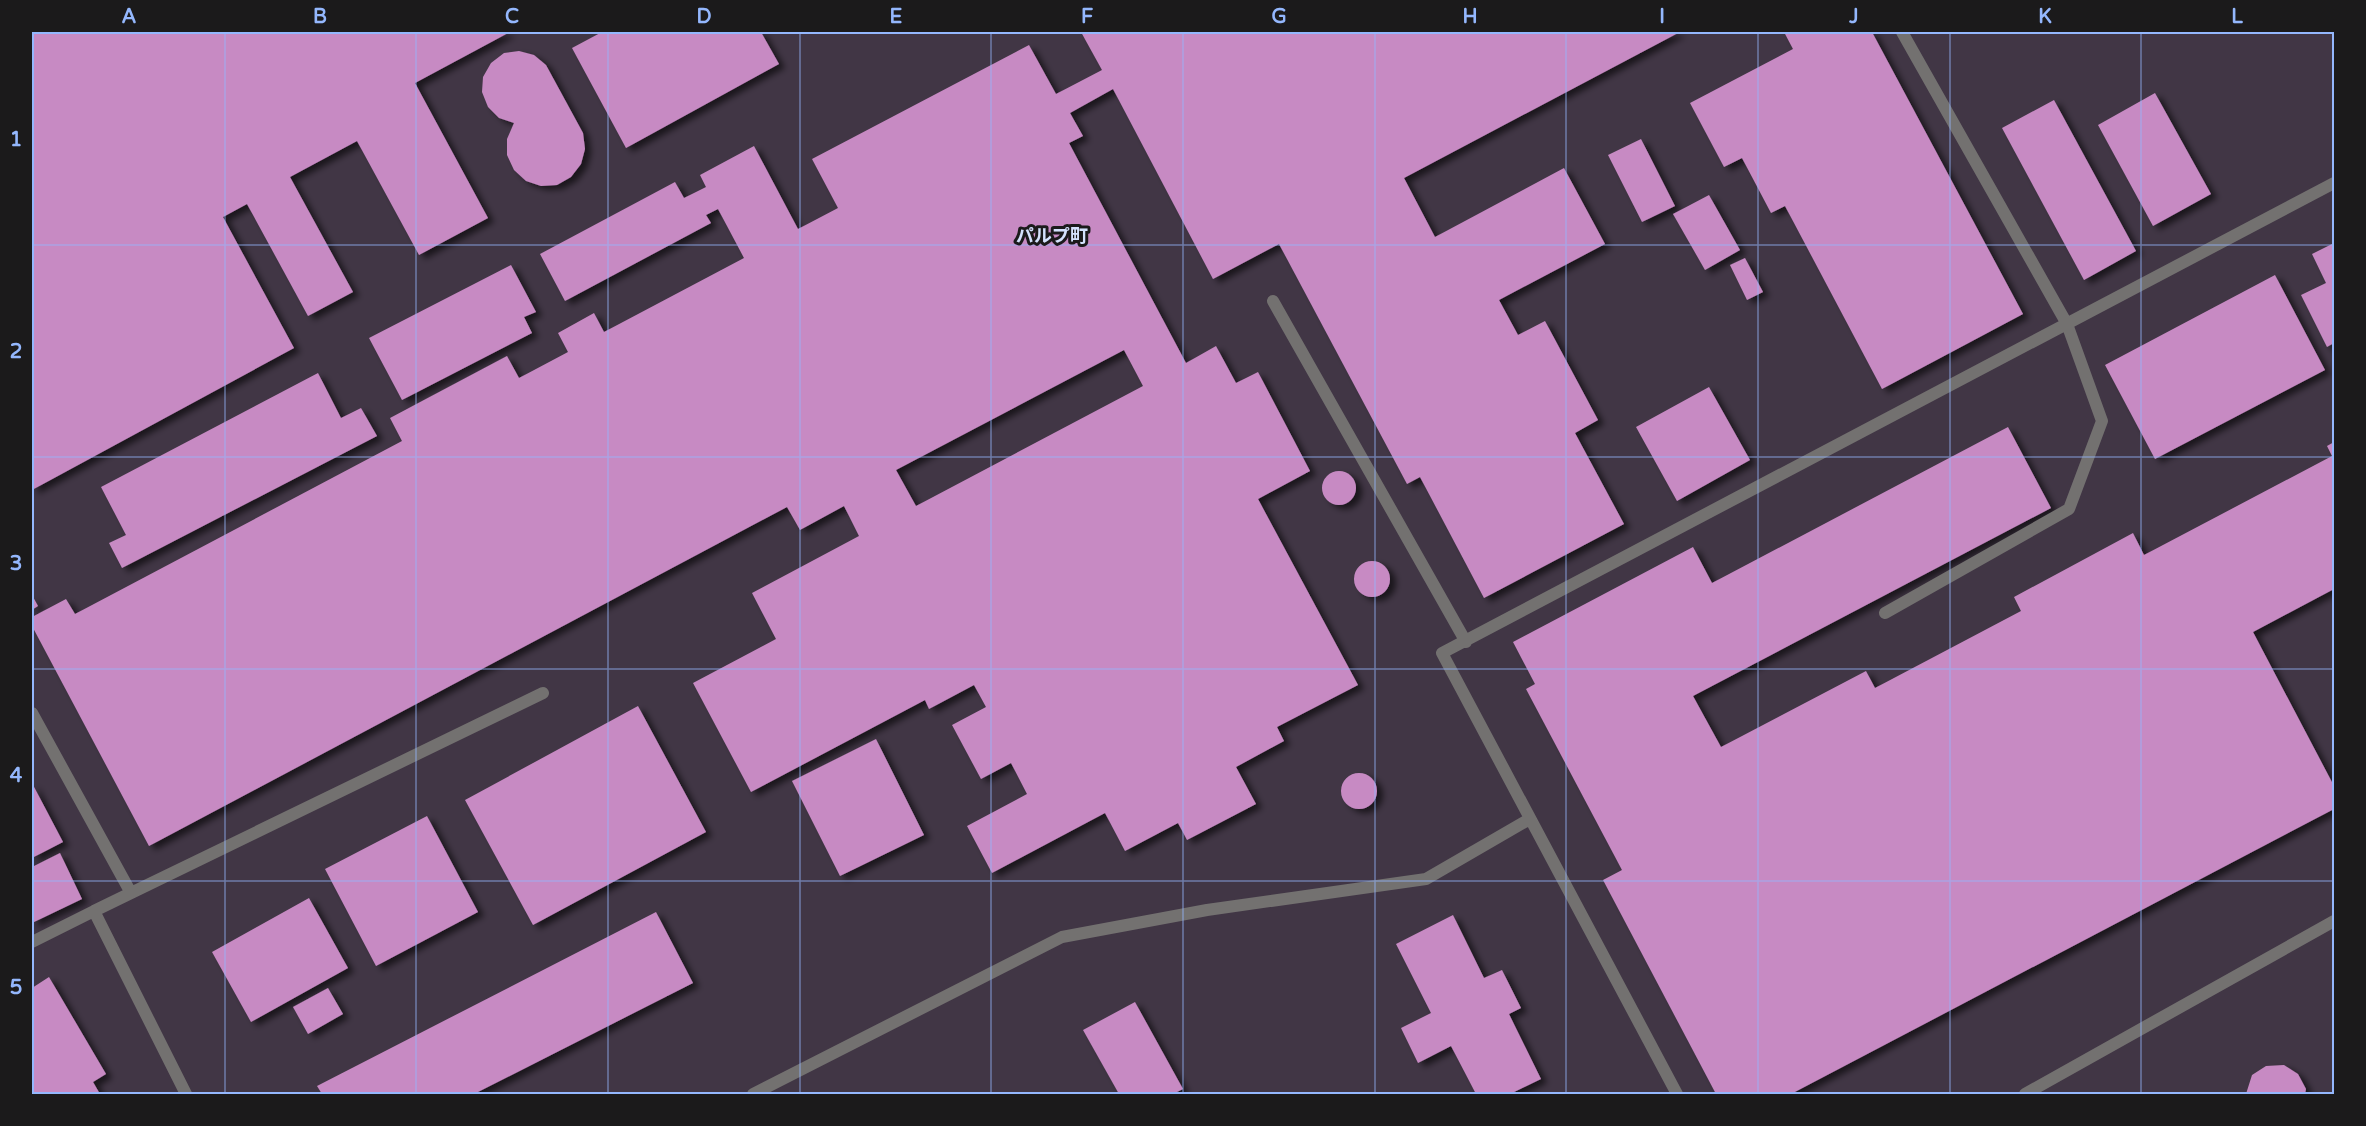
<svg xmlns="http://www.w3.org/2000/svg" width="2366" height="1126" font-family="'Varela Round','Noto Sans JP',sans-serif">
  <defs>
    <filter id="shadow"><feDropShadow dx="6" dy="4" stdDeviation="3" flood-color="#0009"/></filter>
  </defs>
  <rect width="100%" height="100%" fill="#353234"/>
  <path fill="#413645" d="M32,32h2302v1062h-2302z"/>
  <path fill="#c78ac3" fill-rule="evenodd" filter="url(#shadow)" d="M32,32h478l-95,51 73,135 -69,37 -62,-114 -67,36 63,115 -45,24 -61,-112 -24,13 71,131 -262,142z
    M602,32h159l18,32 -153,84 -54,-100z
    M1081,32h599l-276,146 31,59 129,-69 41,76 -106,56 19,35 27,-14 53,99 -23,13 49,91 -140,74 -64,-121 -13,7 -128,-240 -66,35 -100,-190 -43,24 13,23 -14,7 117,220 30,-17 20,37 22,-11 52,99 -52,28 100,186 -81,42 7,14 -48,26 20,37 -69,36 -9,-17 -53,28 -20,-38 -113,60 -25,-47 60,-32 -16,-31 -30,16 -29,-54 34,-18 -12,-22 -45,24 -4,-9 -174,92 -58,-109 83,-44 -24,-46 107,-57 -15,-30 -44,24 -13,-23 -638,339 -117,-220v-9l34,-18 9,15 327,-173 -12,-23 117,-62 12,22 49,-26 -10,-19 36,-20 10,19 140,-74 -26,-49 -12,6 5,8 -146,78 -25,-47 135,-72 9,16 22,-11 -6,-12 54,-29 44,83 40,-21 -26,-49 217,-114 27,49 46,-24zM1124,350l19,36 -227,120 -20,-36z
    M1784,32h88l151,282 -141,75 -97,-183 -14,7 -29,-55 -18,9 -34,-64 103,-54z
    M519,51l15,4 12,10 37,68 2,16 -4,15 -10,13 -14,8 -16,1 -15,-5 -12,-11 -7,-15v-16l7,-16 -15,-5 -11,-11 -6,-15 1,-15 8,-14 13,-10z
    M2155,93l56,101 -58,32 -55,-101z
    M2054,100l82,151 -52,29 -82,-152z
    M1641,139l34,67 -33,16 -34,-67z
    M1709,195l31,55 -35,20 -32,-56z
    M2334,243v100l-7,4 -26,-52 25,-12 -14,-29z
    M1745,258l18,34 -16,8 -17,-35z
    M511,265l25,47 -12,5 8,16 -130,67 -33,-62z
    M2275,275l50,95 -170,89 -50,-94z
    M318,373l23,45 20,-10 16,28 -255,132 -13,-25 17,-8 -25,-48z
    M1709,387l41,73 -73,41 -41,-74z
    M2008,427l43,81 -358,188 28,51 145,-76 9,17 146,-77 -7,-14 119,-64 11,22 188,-99 -5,-10 7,-4v147l-81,43 81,154v23l-543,285h-75l-113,-214 19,-10 -96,-181 9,-5 -22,-42 180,-95 19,36z
    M1322 488a17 17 0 1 1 34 0a17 17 0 1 1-34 0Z
    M1354 579a18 18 0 1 1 36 0a18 18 0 1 1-36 0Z
    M32,595l6,11 -6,4z
    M638,706l68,126 -173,93 -68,-125z
    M876,739l48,96 -84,41 -48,-95z
    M1341 791a18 18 0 1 1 36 0a18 18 0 1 1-36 0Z
    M32,783l31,59 -31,16z
    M427,816l51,96 -102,54 -51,-97z
    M60,853l22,46 -50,24v-56z
    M309,898l39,70 -97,54 -39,-70z
    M656,912l37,71 -219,111h-152l-5,-8z
    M1453,915l31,63 18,-8 19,38 -12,6 32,65 -31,15h-34l-25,-48 -33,17 -17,-35 30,-15 -35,-69z
    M49,977l57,97 -13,8 7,12h-68v-106z
    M328,988l15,26 -35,20 -15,-27z
    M1135,1002l48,87 -10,5h-54l-36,-64z
    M2284,1065l14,9 8,15 -1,5h-59l6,-19 14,-9z"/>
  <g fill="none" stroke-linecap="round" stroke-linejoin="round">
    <path stroke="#737170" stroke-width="12" d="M1273,301l193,341
      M1885,613l184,-104 33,-88 -35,-97 -165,-292
      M32,713l99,180 -37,18
      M131,893l412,-200
      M32,942l62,-31 92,183
      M753,1094l309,-157 145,-27 219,-31 102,-59
      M1677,1094l-235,-441 892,-470
      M2025,1094l309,-173"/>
  </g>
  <path fill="none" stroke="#94b7fd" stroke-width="1.5" stroke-opacity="0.55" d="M225,32v1062M416,32v1062M608,32v1062M800,32v1062M991,32v1062M1183,32v1062M1375,32v1062M1566,32v1062M1758,32v1062M1950,32v1062M2141,32v1062M32,245h2302M32,457h2302M32,669h2302M32,881h2302"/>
  <g text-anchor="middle" stroke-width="6" stroke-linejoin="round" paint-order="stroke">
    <g font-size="18" font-weight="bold" fill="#d4e2fd" stroke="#1b1a1b">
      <text x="1052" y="242">パルプ町</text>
    </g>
  </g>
  <rect width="2366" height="1126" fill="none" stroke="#1b1a1b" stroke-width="66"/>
  <rect x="33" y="33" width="2300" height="1060" fill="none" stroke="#94b7fd" stroke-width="2"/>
  <g font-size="20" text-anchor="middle" font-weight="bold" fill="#94b7fd">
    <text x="129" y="23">A</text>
    <text x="320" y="23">B</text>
    <text x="512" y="23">C</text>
    <text x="704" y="23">D</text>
    <text x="896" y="23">E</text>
    <text x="1087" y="23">F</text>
    <text x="1279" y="23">G</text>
    <text x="1470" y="23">H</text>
    <text x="1662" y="23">I</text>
    <text x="1854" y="23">J</text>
    <text x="2045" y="23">K</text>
    <text x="2237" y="23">L</text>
    <text x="16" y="146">1</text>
    <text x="16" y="358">2</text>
    <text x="16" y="570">3</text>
    <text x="16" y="782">4</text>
    <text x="16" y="994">5</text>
  </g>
</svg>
